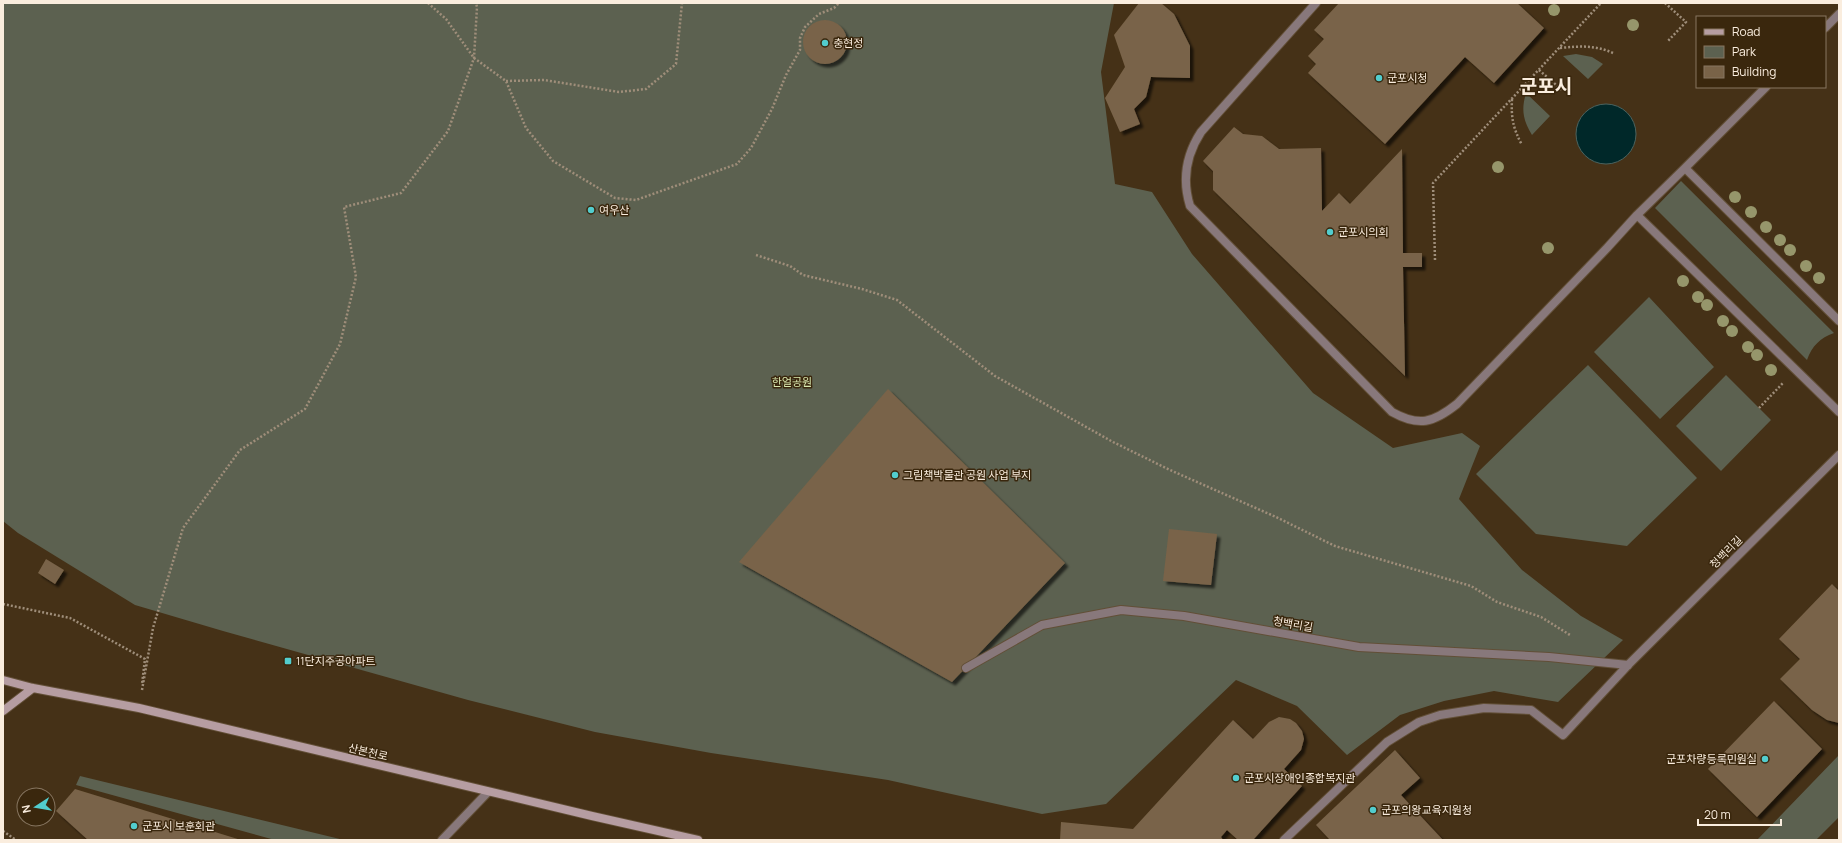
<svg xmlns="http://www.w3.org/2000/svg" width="1842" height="843" font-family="Manrope,'Noto Sans KR',sans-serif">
  <defs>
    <filter id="shadow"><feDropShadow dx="3.5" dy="3.5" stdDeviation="1" flood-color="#0009"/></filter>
  </defs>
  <rect width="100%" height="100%" fill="#453117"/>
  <path fill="#5c6150" d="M3,3h1111l-13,69 14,112 37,8 40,62 121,139 80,55 69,-15 18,13 -21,53 63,71 59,46 42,24 -65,62 -64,-11 -50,10 -44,14 -53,40 -50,-49 -61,-26 -130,124 -64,10 -154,-34 -177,-27 -116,-21 -127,-32 -245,-69 -88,-26 -117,-72 -15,-12z
    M1576,54l16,3 11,7 -15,15 -25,-23z
    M1526,93l24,23 -18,19c-9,-15 -11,-25 -6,-42z
    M1681,181l153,152c-14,5 -22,13 -27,27l-152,-152z
    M1649,297l65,70 -54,52 -66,-67z
    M1588,365l109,113 -70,68 -91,-12 -60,-60z
    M1726,375l45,45 -50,51 -45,-45z
    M1839,755v62l-23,23h-59z
    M80,776l264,64h-69l-199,-55z"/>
  <path fill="#002829" stroke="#4b635f" d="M1576 134a30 30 0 1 1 60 0a30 30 0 1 1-60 0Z"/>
  <path fill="#796348" filter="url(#shadow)" d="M1139,3h22l13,11 16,32v32l-39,-1 -5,20 -12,12 6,15 -20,8 -15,-34 20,-31 -11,-32z
    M1339,3h178l27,25 -50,55 -29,-26 -80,87 -77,-71 8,-9 -8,-8 16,-17 -10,-9z
    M803 42a22 22 0 1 1 44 0a22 22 0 1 1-44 0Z
    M1234,127l9,7 19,2 17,13 42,-1 1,63 17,-18 11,11 52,-55 1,104h19v14h-19l2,109 -192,-186v-19l-10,-10z
    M888,389l177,174 -113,119 -213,-120z
    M1169,529l48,5 -6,51 -48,-4z
    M46,559l18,11 -9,14 -17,-11z
    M1832,584l7,7v132l-12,-3 -15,-10 -32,-31 20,-20 -21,-20z
    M1774,701l48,48 -65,68 -49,-48z
    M1279,717l11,2 6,4 6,8 2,8 -3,11 -17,19 18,17 -49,54h-15l-11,-10 -6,7 2,3h-163l1,-18 72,7 100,-109 20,19 16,-17z
    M1395,750l25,28 -19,17 42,45h-113l-14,-15z
    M75,789l166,51h-153l-32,-29z"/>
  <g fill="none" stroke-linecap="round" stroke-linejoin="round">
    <g stroke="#624f37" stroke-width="10">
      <path id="lane" d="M1316,3l-115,129c-15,23 -19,48 -11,74l202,206c27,15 41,11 65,-8l150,-156 30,-33
        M1825,28l14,-14
        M1685,168l81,-81
        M1839,321l-154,-153 -48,47 202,197
        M442,840l46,-48
        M1284,840l103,-98 32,-20 21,-7 44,-7 47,2 32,25 65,-70 211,-210"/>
    </g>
    <g stroke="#624f37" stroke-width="10">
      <path id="street" d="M966,668l76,-43 79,-15 63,6 175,31 190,10 79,8"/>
    </g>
    <g stroke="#624f37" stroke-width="10">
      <path id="secondary" d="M3,680l30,8 106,20 453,108 106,24
        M3,711l30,-23"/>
    </g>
    <path stroke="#9f8e7a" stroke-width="2.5" stroke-dasharray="2 2" stroke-linecap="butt" d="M428,3l18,16 28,39 32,23 20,47 27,33 62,37 21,2 101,-36 14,-16 21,-39 14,-34 14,-25v-12l5,-11 14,-13 15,-6 5,-5
      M1665,3l21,19 -19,20
      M1560,48c20,-2 35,-3 53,5
      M1539,70l23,20
      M506,81l38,-1 75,12 27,-3 30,-25 6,-61
      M1512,99c-1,19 1,29 10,46
      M756,255l34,11 13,9 59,14 35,11 98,76 118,66 57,28 106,47 59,29 136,40 26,16 44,15 29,18
      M1435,260l-2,-77 168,-180
      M1759,408l24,-25
      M3,604l67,14 75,41 -3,25
      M142,690l11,-62 30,-100 57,-78 65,-41 35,-65 16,-67 -12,-70 57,-14 47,-62 26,-73 3,-51 -1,-4
      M3,831l13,9"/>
    <use href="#lane" stroke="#88787b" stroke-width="8"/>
    <use href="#street" stroke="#88787b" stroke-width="8"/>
    <use href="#secondary" stroke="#b69da2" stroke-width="8"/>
  </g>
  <g fill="#96966b">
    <circle cx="1554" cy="10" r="6"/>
    <circle cx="1633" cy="25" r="6"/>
    <circle cx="1498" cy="167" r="6"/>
    <circle cx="1735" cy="197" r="6"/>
    <circle cx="1751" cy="212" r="6"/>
    <circle cx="1766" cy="227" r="6"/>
    <circle cx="1780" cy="240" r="6"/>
    <circle cx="1548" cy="248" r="6"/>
    <circle cx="1790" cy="250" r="6"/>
    <circle cx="1806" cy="266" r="6"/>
    <circle cx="1819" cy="278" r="6"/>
    <circle cx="1683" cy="281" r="6"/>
    <circle cx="1698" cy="297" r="6"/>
    <circle cx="1707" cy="305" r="6"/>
    <circle cx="1723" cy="321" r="6"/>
    <circle cx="1732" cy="331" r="6"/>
    <circle cx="1748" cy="347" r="6"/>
    <circle cx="1757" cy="355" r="6"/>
    <circle cx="1771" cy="370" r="6"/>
  </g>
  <g fill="#52cdce" stroke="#3a270d" stroke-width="1.5">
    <circle cx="825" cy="43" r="4"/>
    <circle cx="1379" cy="78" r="4"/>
    <circle cx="591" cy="210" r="4"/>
    <circle cx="1330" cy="232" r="4"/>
    <circle cx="895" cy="475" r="4"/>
    <rect x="284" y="657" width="8" height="8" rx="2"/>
    <circle cx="1765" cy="759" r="4"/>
    <circle cx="1236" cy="778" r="4"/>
    <circle cx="1373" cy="810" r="4"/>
    <circle cx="134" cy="826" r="4"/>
  </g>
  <g text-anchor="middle" stroke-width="3" stroke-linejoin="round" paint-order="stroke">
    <g font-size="11" fill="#faedde" stroke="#3a270d" text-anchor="start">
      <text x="833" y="47">충현정</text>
      <text x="1387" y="82">군포시청</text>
      <text x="599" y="214">여우산</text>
      <text x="1338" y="236">군포시의회</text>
      <text x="903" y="479">그림책박물관 공원 사업 부지</text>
      <text x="296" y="665">11단지주공아파트</text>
      <text x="1757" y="763" text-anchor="end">군포차량등록민원실</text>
      <text x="1244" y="782">군포시장애인종합복지관</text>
      <text x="1381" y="814">군포의왕교육지원청</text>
      <text x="142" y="830">군포시 보훈회관</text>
    </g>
    <g font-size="11" fill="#d9e8b0" stroke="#3a270d">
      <text x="792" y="386">한얼공원</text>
    </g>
    <g font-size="11" fill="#faedde" stroke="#3a270d">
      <text transform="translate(1726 552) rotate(-45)" y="4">청백리길</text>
      <text transform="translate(1293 624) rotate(10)" y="4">청백리길</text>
      <text transform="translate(368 752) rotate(13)" y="4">산본천로</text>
    </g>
    <g font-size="19" font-weight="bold" fill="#faedde" stroke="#3a270d">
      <text x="1546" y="93">군포시</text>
    </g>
  </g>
  <rect width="1842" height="843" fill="none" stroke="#faedde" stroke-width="8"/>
  <rect x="1696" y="16" width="130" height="72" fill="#3a270d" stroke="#877661"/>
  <rect x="1704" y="29" width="20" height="6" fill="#b69da2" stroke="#877661"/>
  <text x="1732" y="36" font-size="12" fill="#faedde">Road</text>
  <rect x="1704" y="46" width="20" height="12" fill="#5c6150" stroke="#877661"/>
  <text x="1732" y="56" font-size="12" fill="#faedde">Park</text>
  <rect x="1704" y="66" width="20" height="12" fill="#796348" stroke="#877661"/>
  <text x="1732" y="76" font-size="12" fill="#faedde">Building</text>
  <g transform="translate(36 807) rotate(258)"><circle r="19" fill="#3a270d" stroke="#877661"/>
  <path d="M0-3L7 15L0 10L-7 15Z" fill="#52cdce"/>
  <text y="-6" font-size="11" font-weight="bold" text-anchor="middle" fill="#faedde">N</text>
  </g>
  <path d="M1698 819v6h83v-6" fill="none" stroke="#faedde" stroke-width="2"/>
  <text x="1704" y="819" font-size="12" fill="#faedde" stroke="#3a270d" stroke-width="3" paint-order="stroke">20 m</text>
</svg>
